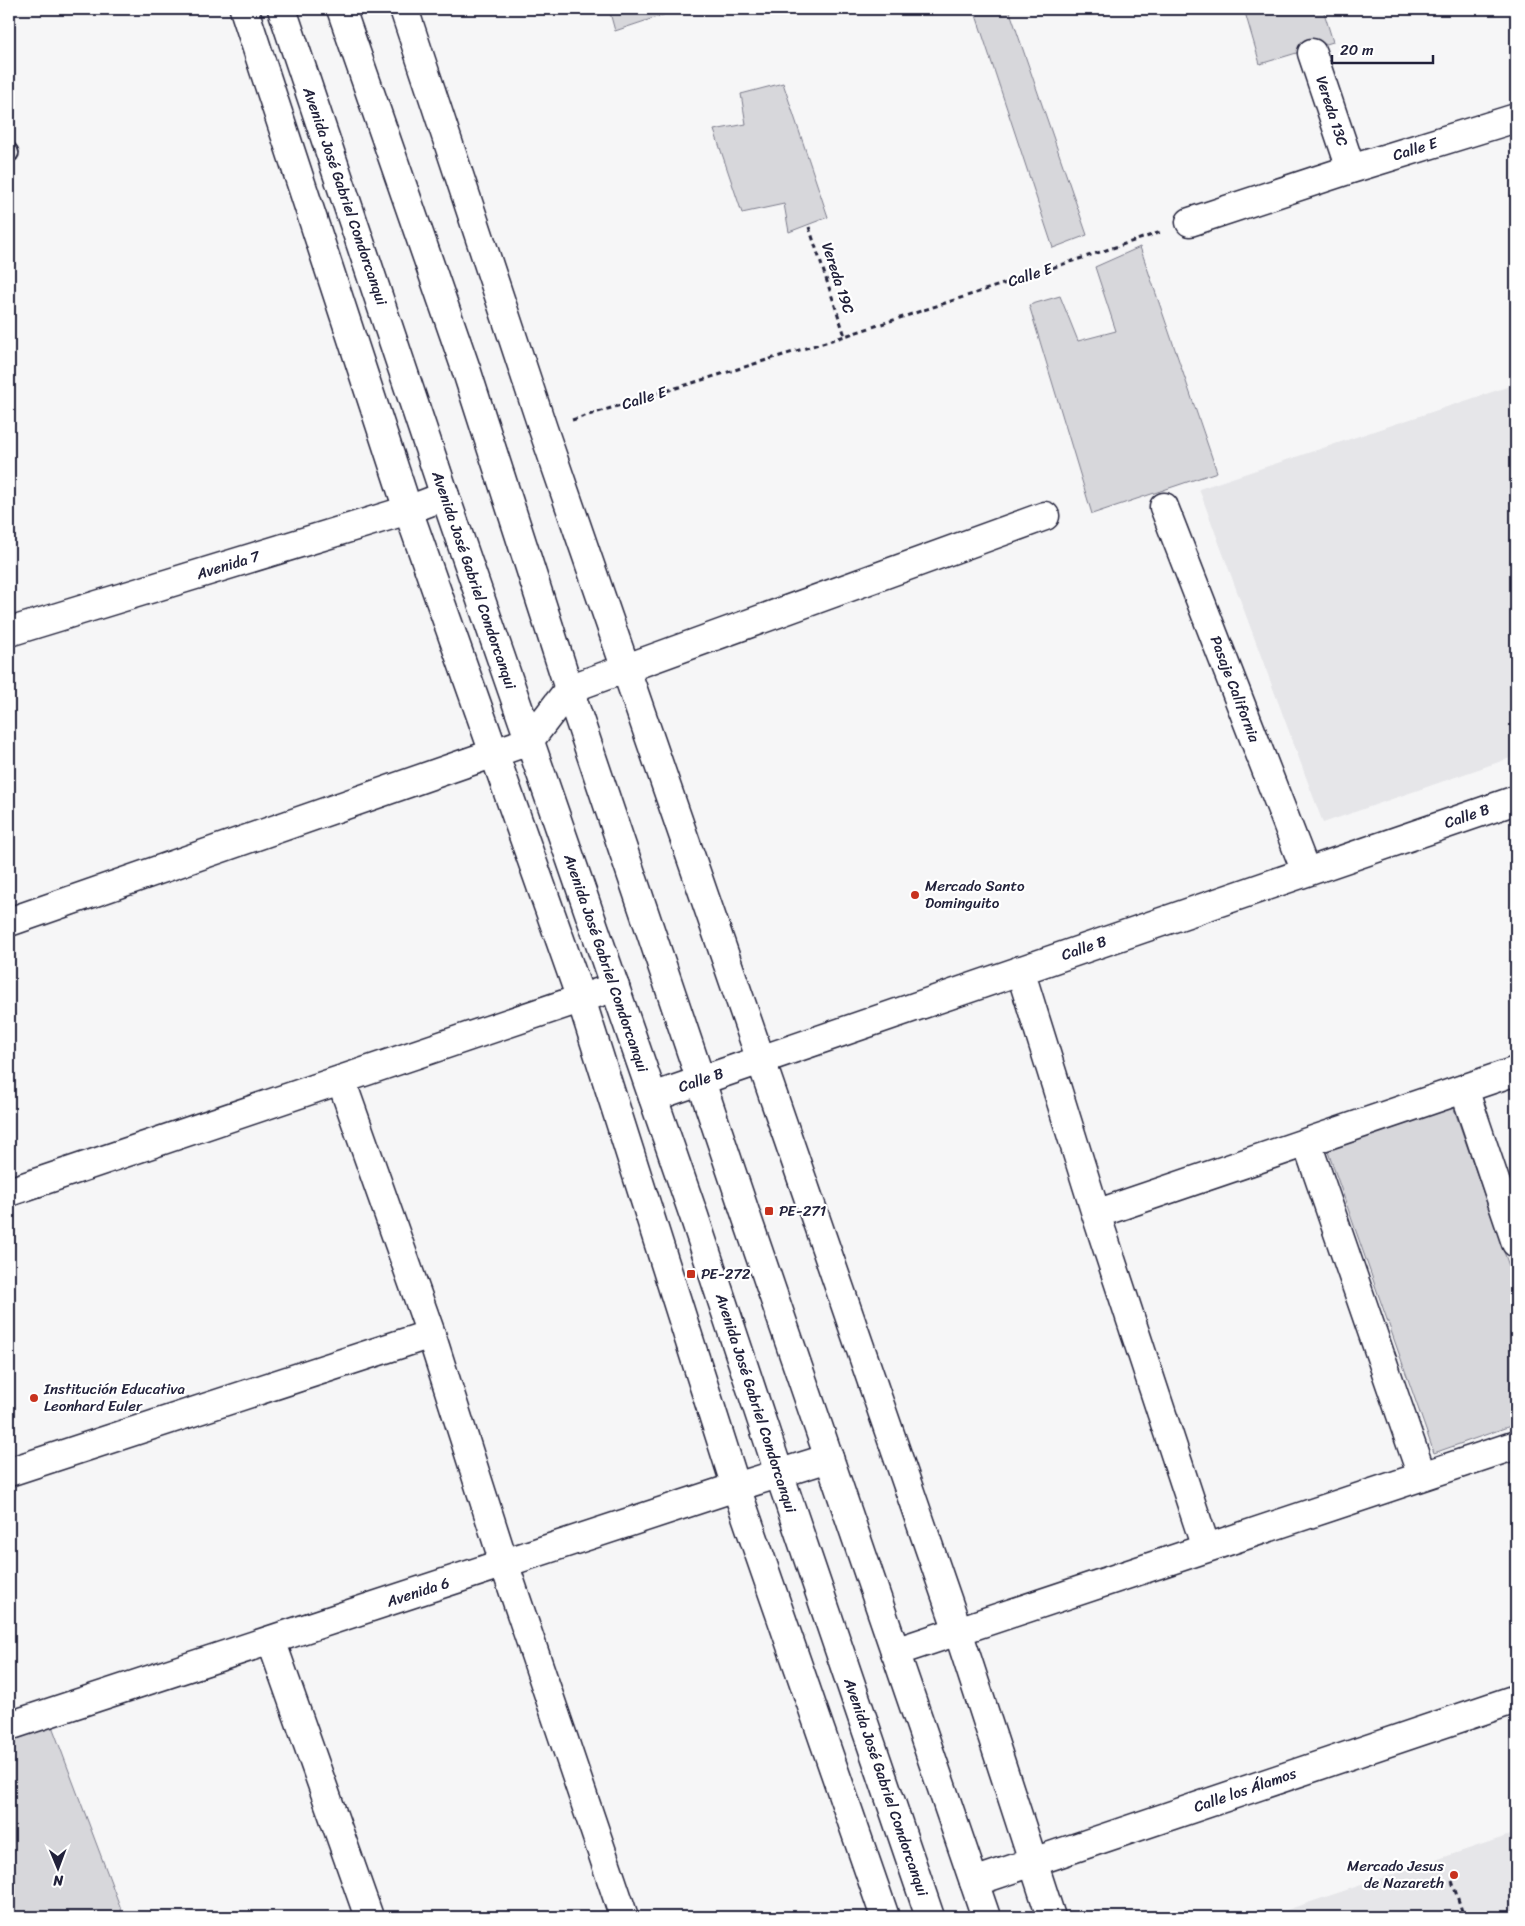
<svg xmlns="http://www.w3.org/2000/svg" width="1525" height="1926" font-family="Sriracha,sans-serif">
  <rect width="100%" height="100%" fill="#f6f6f7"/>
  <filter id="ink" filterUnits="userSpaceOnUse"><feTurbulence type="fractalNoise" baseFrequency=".02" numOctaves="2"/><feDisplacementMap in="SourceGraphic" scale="10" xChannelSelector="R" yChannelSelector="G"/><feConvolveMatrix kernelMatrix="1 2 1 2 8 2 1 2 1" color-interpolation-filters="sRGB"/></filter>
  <g filter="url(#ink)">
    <path fill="#e6e6e9" d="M1516,384v372l-193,67 -124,-334z
      M1516,1833v84h-250z"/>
    <path fill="#d7d7db" stroke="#7c7c8b" d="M609,9h72l-66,22z
      M974,9h35l78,226 -34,13z
      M1244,9h79l10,33 -73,22z
      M783,83l45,134 -39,15 -5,-28 -42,9 -28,-83 32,-6 -5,-30z
      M1140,247l77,225 -125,42 -63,-209 31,-9 18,45 38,-10 -21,-64z
      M1453,1106l63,180v138l-82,29 -107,-304z
      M52,1726l72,191h-115v-175z"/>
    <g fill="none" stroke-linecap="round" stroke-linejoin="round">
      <g stroke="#22223b" stroke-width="20">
        <path id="lane" d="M9,151l1,2"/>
      </g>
      <g stroke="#22223b" stroke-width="31">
        <path id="street" d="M1312,53l39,116
          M1190,222l161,-53 165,-51
          M1164,507l142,365
          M9,632l399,-122 37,-14
          M9,922l520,-181 40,-52 476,-173
          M1020,970l76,244 110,334
          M341,1080l90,254 73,229 120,354
          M1464,1089l52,154
          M653,1097l863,-297
          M1307,1143l115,333
          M9,1192l606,-205
          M1096,1214l420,-143
          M9,1472l422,-138
          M271,1640l98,277
          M895,1652l621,-207
          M9,1726l727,-239 93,-29
          M974,1882l542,-183"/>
      </g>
      <g stroke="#22223b" stroke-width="31">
        <path id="secondary" d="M244,9l164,501 173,489 155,488 149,430
          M404,9l139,420 415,1202 93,286"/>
      </g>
      <g stroke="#22223b" stroke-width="31">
        <path id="highway" d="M282,9l163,487 249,720 85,257 151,444
          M341,9l125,360 103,320 180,535 237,693"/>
      </g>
      <path stroke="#22223b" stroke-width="3" stroke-dasharray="5 4" stroke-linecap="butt" d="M809,227l36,109
        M572,420l273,-84 316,-104
        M1452,1881l12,36"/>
      <use href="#lane" stroke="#fff" stroke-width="16"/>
      <use href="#street" stroke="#fff" stroke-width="28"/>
      <use href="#secondary" stroke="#fff" stroke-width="28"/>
      <use href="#highway" stroke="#fff" stroke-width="28"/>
    </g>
  </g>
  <g fill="#c8321e" stroke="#fff" stroke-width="2">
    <circle cx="915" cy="895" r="5"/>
    <rect x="764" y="1206" width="10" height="10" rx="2.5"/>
    <rect x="686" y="1269" width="10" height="10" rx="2.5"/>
    <circle cx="34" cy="1398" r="5"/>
    <circle cx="1454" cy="1875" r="5"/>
  </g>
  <g text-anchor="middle" stroke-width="4.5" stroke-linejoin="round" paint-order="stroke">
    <g font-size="15" fill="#22223b" stroke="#fff">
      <text transform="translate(1332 111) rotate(72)" y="5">Vereda 13C</text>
      <text transform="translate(1415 149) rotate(-17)" y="5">Calle E</text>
      <text transform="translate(345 196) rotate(71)" y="5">Avenida José Gabriel Condorcanqui</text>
      <text transform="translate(1030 275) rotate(-18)" y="5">Calle E</text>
      <text transform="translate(838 278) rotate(72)" y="5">Vereda 19C</text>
      <text transform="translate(644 398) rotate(-17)" y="5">Calle E</text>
      <text transform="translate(228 565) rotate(-17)" y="5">Avenida 7</text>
      <text transform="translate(474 580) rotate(71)" y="5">Avenida José Gabriel Condorcanqui</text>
      <text transform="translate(1235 689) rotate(69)" y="5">Pasaje California</text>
      <text transform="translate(1467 816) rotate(-19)" y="5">Calle B</text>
      <text transform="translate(1084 948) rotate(-19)" y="5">Calle B</text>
      <text transform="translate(606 963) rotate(71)" y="5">Avenida José Gabriel Condorcanqui</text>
      <text transform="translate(701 1080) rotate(-19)" y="5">Calle B</text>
      <text transform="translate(756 1403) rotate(72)" y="5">Avenida José Gabriel Condorcanqui</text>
      <text transform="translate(418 1592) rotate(-18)" y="5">Avenida 6</text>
      <text transform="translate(886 1787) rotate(71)" y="5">Avenida José Gabriel Condorcanqui</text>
      <text transform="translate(1245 1790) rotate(-19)" y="5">Calle los Álamos</text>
    </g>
    <g font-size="15" fill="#22223b" stroke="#fff" text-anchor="start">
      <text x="925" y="891">Mercado Santo<tspan x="925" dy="17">Dominguito</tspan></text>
      <text x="779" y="1216">PE-271</text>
      <text x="701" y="1279">PE-272</text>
      <text x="44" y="1394">Institución Educativa<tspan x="44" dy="17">Leonhard Euler</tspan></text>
      <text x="1444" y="1871" text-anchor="end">Mercado Jesus<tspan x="1444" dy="17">de Nazareth</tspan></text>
    </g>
  </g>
  <rect width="1525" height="1926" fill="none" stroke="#fff" stroke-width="30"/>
  <rect x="15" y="15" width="1495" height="1896" fill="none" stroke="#22223b" stroke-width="2" filter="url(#ink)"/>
  <g transform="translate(58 1868) rotate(179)" stroke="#ffffff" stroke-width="4" paint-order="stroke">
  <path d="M0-4L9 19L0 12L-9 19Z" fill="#22223b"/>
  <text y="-8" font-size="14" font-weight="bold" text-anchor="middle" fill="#22223b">N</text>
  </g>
  <path d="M1332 55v8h101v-8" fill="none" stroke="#22223b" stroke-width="2.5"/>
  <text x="1340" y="55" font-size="15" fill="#22223b" stroke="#ffffff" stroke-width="4" paint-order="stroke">20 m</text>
</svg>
